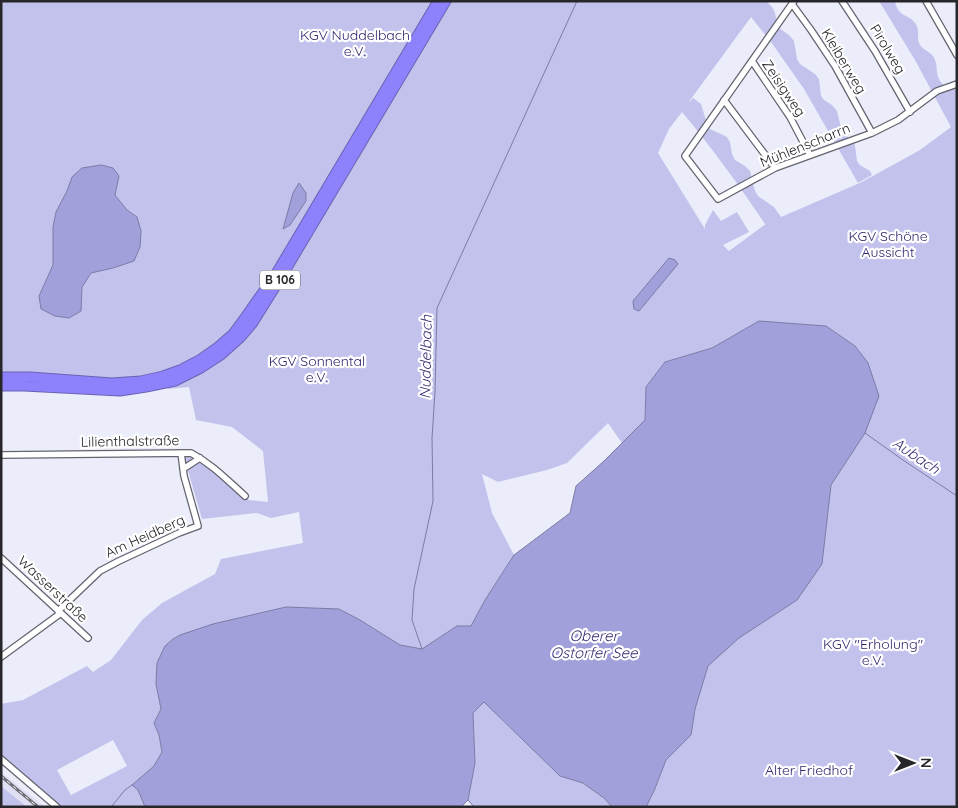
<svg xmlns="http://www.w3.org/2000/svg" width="958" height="808" font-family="Quicksand,sans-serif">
  <rect width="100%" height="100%" fill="#ecedfa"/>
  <path fill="#e0e0f5" d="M1,772l44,35h-18l-26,-21z"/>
  <path fill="#c2c2ed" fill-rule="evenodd" d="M1,1h764c13,8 9,15 14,27l10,7 5,6 3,18 3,5 15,10 4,5 2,17 3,4 8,5 5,6 5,21 12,11 1,3 2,15 3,4 10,6 2,4 -14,8 -54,-94 -33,-47 -20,-25 -63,86 5,-5 8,6 6,20 3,5 17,8 3,5 2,12 3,6 10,6 5,5 5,20 3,5 16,11 7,10 81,-35 58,-32 31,-23 -36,-67 -36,-59h16c3,17 13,12 20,22 5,6 2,14 4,20 2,6 10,8 14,13 8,13 -2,19 14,32l10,-4v723h-311l8,-16 12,-31 25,-25 4,-26 13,-43 31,-28 58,-38 25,-36 9,-79 34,-52 -10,-87 -29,-20 -67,-5 -47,27 -47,14 -19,25 -1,33 -23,23 -14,-20 -41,40 -20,7 -49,12 -16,-8 10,39 22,42 -29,45 -13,26h-15l-35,23 -22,-4 -40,-25 -21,-11 -183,75 5,25 -7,14 5,12 3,17 -8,14 -22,19 6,5 7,17h-86l-58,-49v-54l22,-4 64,-34 6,6 18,-12 31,-40 20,-17 53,-29 6,-15 82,-16 -4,-31 -28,6 -14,-5 -55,6 -18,-62h9l25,17 31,26 19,2 -5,-51 -31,-24 -36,-7 -7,-33 -21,2 -3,-4 -164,4zM682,112c30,36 57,73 83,112l2,-1 -38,28 -6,-6 26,-13 -12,-20 -16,9 -8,-11 -8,15v4l-47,-76 11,-24zM119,176l-4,19 12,15 10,7 -3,44 -21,7 -22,5 -9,14 -1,24 -34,-31 6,-15v-38l3,-15 11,-21 5,-14zM113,740l14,26 -56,29 -14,-25z
    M484,702l76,74 23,7 21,15 8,9h-138l-6,-7 7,-37 -2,-51z
    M1,786l26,21h-26z"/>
  <path fill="#a1a0da" stroke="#7c7ba6" d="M101,165l12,3 6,8 -4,19 12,15 10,7 4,14 -1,16 -6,14 -21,7 -22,5 -9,14 -1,24 -12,7 -14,-2 -14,-7 -2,-13 14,-31v-38l3,-15 11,-21 5,-14 10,-9z
    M299,183l7,10v8l-16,24 -7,4 10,-36z
    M669,258l6,2 3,4 -39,47 -5,-2 -1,-8z
    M759,321l67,5 29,20 13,17 11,33 -14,37 -34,52 -9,79 -25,36 -58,38 -31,28 -13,43 -4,26 -25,25 -12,31 -8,16h-34l-8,-9 -21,-15 -23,-7 -76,-74 -11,11 2,50 -7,37 -7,7h-316l-7,-17 -6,-5 22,-19 8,-14 -3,-17 -5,-12 7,-14 -5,-25 1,-21 8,-17 8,-7 7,-4 33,-11 73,-17 53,2 21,11 40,25 22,4 35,-23h14l14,-26 29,-45 56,-42 6,-27 28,-25 41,-41 1,-33 19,-25 47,-14z"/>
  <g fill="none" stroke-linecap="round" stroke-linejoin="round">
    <path stroke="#7c7ba6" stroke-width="1" d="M865,433l38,27 54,36
      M422,649l-10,-29 2,-31 19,-88 -1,-63 3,-46 2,-84 140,-307
      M468,800l6,7
      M111,807l14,-17 7,-5"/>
    <g stroke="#64646f" stroke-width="8">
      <path id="minor" d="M794,1l-109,155 33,43 57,-31 97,-35 26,-13 39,-29 20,-7
        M842,1l33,50 35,61
        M926,1l31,54
        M792,4l19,26 24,36 37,67
        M752,61l38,56 20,38
        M724,100l51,68
        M1,455l190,-2c21,11 36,27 54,43
        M183,469l17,-11
        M1,558l87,80
        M58,611l42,-40 19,-10 60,-28 19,-7 -14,-50 -3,-23
        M1,657l60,-44
        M1,759l56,48"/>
    </g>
    <g stroke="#6a62b3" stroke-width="11">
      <path id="highway" d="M1,377h29l82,6 29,-2 22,-5 17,-6 21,-11 17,-12 15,-13 11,-15 33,-47 161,-271
        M1,386h23l96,5 26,-4 29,-6 26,-13 20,-13 19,-17 12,-14 30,-48 164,-275"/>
    </g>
    <use href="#minor" stroke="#fff" stroke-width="5.5"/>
    <use href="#highway" stroke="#8e82fc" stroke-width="9"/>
    <g stroke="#6d6d75" stroke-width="3">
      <path id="rail" d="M1,776l37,31"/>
    </g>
    <use href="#rail" stroke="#fff" stroke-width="1" stroke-dasharray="4" stroke-linecap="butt"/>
  </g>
  <g text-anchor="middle" stroke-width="4.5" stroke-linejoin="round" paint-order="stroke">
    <rect fill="#fff" stroke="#67676b" stroke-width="1" x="260" y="270.5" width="40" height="19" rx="4"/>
    <g font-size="12" font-weight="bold" fill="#26262b">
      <text x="280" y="284">B 106</text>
    </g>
    <g font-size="14" fill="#30266b" stroke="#fff">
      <text x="355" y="40">KGV Nuddelbach<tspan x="355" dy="16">e.V.</tspan></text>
      <text x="888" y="241">KGV Schöne<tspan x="888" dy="16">Aussicht</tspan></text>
      <text x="317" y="366">KGV Sonnental<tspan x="317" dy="16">e.V.</tspan></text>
      <text x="873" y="649">KGV "Erholung"<tspan x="873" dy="16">e.V.</tspan></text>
      <text x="809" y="775">Alter Friedhof</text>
    </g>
    <g font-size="14" fill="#26262b" stroke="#fff">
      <text transform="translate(888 49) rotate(59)" y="5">Pirolweg</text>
      <text transform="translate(844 61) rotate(59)" y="5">Kleiberweg</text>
      <text transform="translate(784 88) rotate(56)" y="5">Zeisigweg</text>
      <text transform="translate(805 145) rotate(-22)" y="5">Mühlenscharrn</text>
      <text transform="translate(130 441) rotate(-1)" y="5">Lilienthalstraße</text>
      <text transform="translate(145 536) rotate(-24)" y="5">Am Heidberg</text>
      <text transform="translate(53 589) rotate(43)" y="5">Wasserstraße</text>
    </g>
    <g font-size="15" font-style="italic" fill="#393075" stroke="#fff">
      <text transform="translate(426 357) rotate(-89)" y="5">Nuddelbach</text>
      <text transform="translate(916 456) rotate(34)" y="5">Aubach</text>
      <text x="594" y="641">Oberer<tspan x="594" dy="17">Ostorfer See</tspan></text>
    </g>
  </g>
  <rect width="958" height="808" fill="none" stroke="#26262b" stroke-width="5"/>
  <g transform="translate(913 763) rotate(90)" stroke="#ffffff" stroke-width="4" paint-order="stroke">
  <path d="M0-4L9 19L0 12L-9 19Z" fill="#26262b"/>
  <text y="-8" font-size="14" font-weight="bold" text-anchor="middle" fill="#26262b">N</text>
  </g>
</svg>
